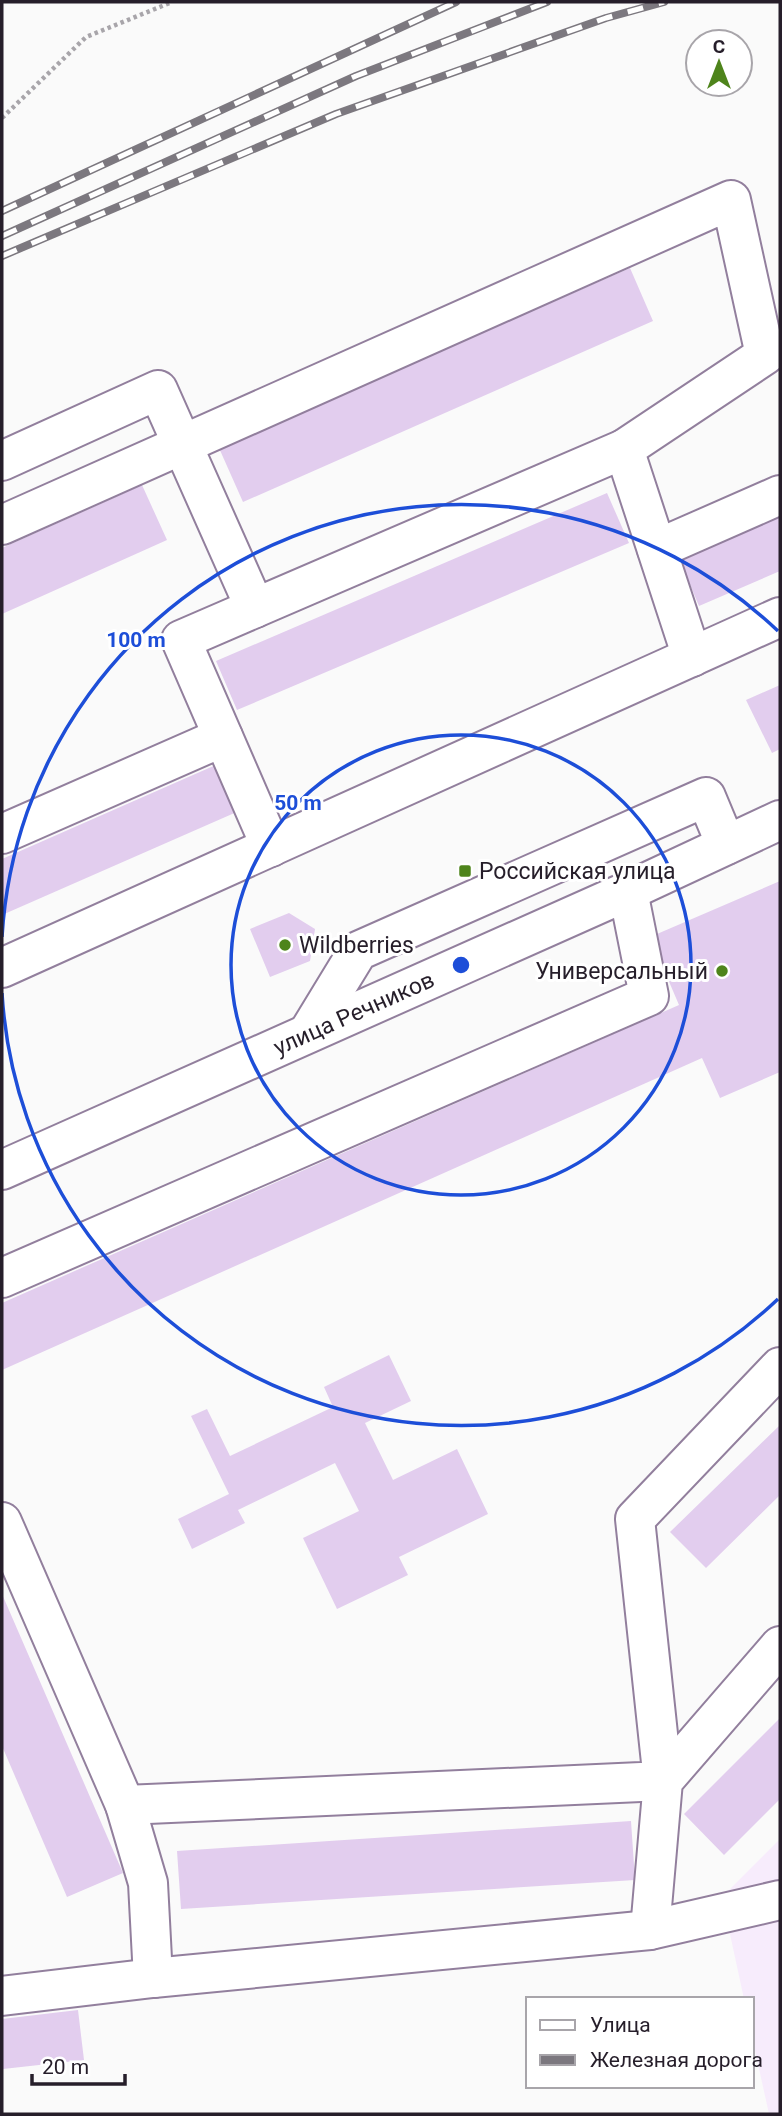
<svg xmlns="http://www.w3.org/2000/svg" width="782" height="2116" font-family="Roboto,sans-serif">
  <rect width="100%" height="100%" fill="#fafafa"/>
  <path fill="#f7ecfc" d="M780,1839v275h-11l-17,-77v-38h-8l-22,-102z"/>
  <path fill="#e2cdee" d="M630,268l23,53 -410,181 -24,-54z
    M142,485l25,55 -165,74v-66z
    M607,493l22,50 -392,167 -21,-49z
    M780,511v60l-81,35 -22,-52z
    M780,685v64l-8,4 -26,-53z
    M218,764l21,47 -237,104v-56z
    M780,881v191l-60,26 -18,-40 -700,312v-67l677,-298 -29,-68z
    M289,913l26,16 -5,32 -40,16 -20,-48z
    M389,1355l22,46 -46,22 28,57 64,-31 31,65 -89,43 9,18 -71,34 -34,-71 56,-27 -24,-48 -97,47 7,13 -53,26 -14,-30 51,-25 -38,-78 16,-7 23,47 103,-49 -9,-20z
    M780,1425v70l-74,73 -36,-36z
    M2,1594l121,279 -56,24 -65,-151z
    M780,1718v81l-56,56 -40,-41z
    M631,1821l4,59 -454,29 -4,-58z
    M78,2010l6,50 -81,9 -1,-50z"/>
  <g fill="none" stroke-linecap="round" stroke-linejoin="round">
    <g stroke="#927f9d" stroke-width="42">
      <g id="minor">
        <path d="M2,461l156,-71 97,218 -74,32 90,207"/>
        <path d="M2,525l729,-325 34,155 -141,94 68,208"/>
        <path d="M657,549l123,-54"/>
        <path d="M255,608l369,-159"/>
        <path d="M2,834l221,-97"/>
        <path d="M2,968l778,-351"/>
        <path d="M308,1033l50,-82 348,-154 20,48"/>
        <path id="s1" d="M2,1170l626,-279 152,-71"/>
        <path d="M2,1278l647,-282 -21,-105"/>
        <path d="M2,1522l123,283 23,78 5,95"/>
        <path d="M125,1805l538,-24 -28,-262 145,-152"/>
        <path d="M650,1930l13,-149 117,-135"/>
        <path d="M2,1996l151,-18 497,-48 130,-30"/>
      </g>
    </g>
    <path stroke="#a8a5aa" stroke-width="4.5" stroke-dasharray="3.5 3.5" stroke-linecap="butt" d="M2,118l84,-81 86,-35"/>
    <use href="#minor" stroke="#fff" stroke-width="38"/>
    <g stroke="#7c787f" stroke-width="8">
      <path id="rail" d="M2,211l454,-209
        M2,236l354,-160 191,-74
        M2,256l334,-142 270,-96 58,-16"/>
    </g>
    <use href="#rail" stroke="#fff" stroke-width="5" stroke-dasharray="16" stroke-linecap="butt"/>
  </g>
  <g fill="none" stroke="#1d4ed8" stroke-width="3.5">
    <circle cx="461" cy="965" r="230"/>
    <path d="M778 1299A460 460 0 0 1 2 993M2 937A460 460 0 0 1 778 631"/>
  </g>
  <g fill="#4e841b" stroke="#fff" stroke-width="2.5">
    <rect x="458" y="864" width="14" height="14" rx="3.5"/>
    <circle cx="285" cy="945" r="7"/>
    <circle cx="722" cy="971" r="7"/>
  </g>
  <g text-anchor="middle" stroke-width="6" stroke-linejoin="round" paint-order="stroke">
    <g font-size="23" fill="#261e2a" stroke="#fff" text-anchor="start">
      <text x="479" y="879">Российская улица</text>
      <text x="299" y="953">Wildberries</text>
      <text x="708" y="979" text-anchor="end">Универсальный</text>
    </g>
    <g font-size="23" fill="#261e2a" stroke="#fff">
      <text dy="8" stroke="none"><textPath href="#s1" startOffset="385">улица Речников</textPath></text>
    </g>
  </g>
  <circle cx="461" cy="965" r="10" fill="#1d4ed8" stroke="#fff" stroke-width="3.5"/>
  <g font-size="21" text-anchor="middle" font-weight="bold" fill="#1d4ed8" stroke="#fff" stroke-width="6" stroke-linejoin="round" paint-order="stroke">
    <text x="136" y="647">100 m</text>
    <text x="298" y="810">50 m</text>
  </g>
  <rect width="782" height="2116" fill="none" stroke="#261e2a" stroke-width="7"/>
  <rect x="526" y="1997" width="228" height="91" fill="#ffffff" stroke="#a8a5aa" stroke-width="2"/>
  <rect x="540" y="2020" width="35" height="10" fill="#ffffff" stroke="#a8a5aa" stroke-width="2"/>
  <text x="590" y="2032" font-size="21" fill="#261e2a">Улица</text>
  <rect x="540" y="2055" width="35" height="10" fill="#7c787f" stroke="#a8a5aa" stroke-width="2"/>
  <text x="590" y="2067" font-size="21" fill="#261e2a">Железная дорога</text>
  <g transform="translate(719 63)"><circle r="33" fill="#ffffff" stroke="#a8a5aa" stroke-width="2"/>
  <path d="M0-5L12 26L0 18L-12 26Z" fill="#4e841b"/>
  <text y="-10" font-size="19" font-weight="bold" text-anchor="middle" fill="#261e2a">С</text>
  </g>
  <path d="M32 2074v10h93v-10" fill="none" stroke="#261e2a" stroke-width="3.5"/>
  <text x="42" y="2074" font-size="21" fill="#261e2a" stroke="#ffffff" stroke-width="5" paint-order="stroke">20 m</text>
</svg>
